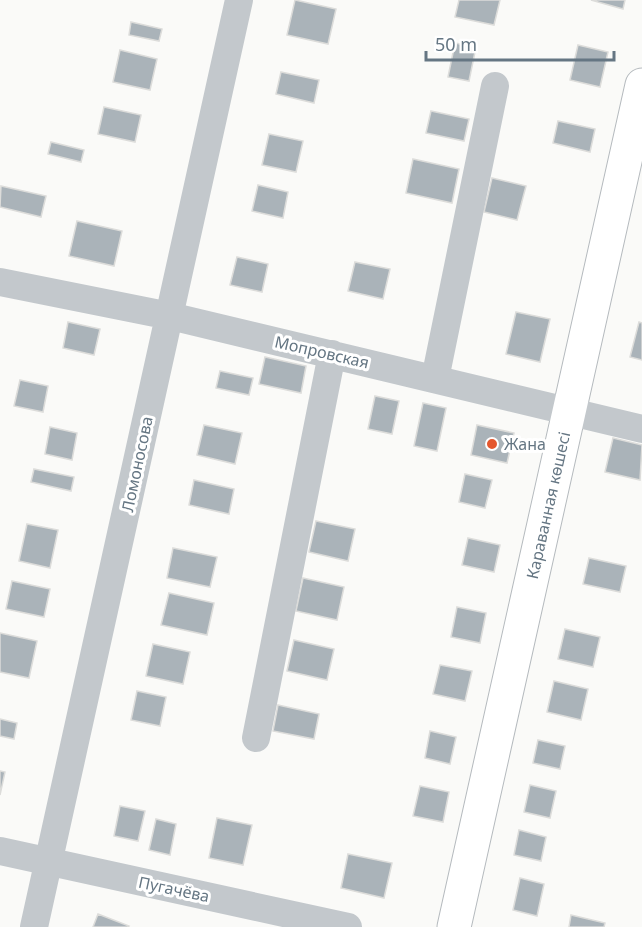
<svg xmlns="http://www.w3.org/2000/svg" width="642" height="927" font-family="'Noto Sans',sans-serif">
  <rect width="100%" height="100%" fill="#fafaf8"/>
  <path fill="#aab3b9" stroke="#dcdcda" stroke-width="1.5" d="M295,0l41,9 -8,35 -41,-9z
    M459,0h41l-6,25 -39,-8z
    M591,0h34l-2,9z
    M131,22l31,7 -3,12 -30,-6z
    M455,43l21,4 -7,34 -21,-4z
    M578,45l30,7 -8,35 -30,-7z
    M120,50l37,9 -7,31 -37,-8z
    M281,72l38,8 -5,23 -38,-9z
    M104,107l37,8 -6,27 -37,-8z
    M431,111l38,8 -5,22 -38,-8z
    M558,121l37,8 -5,23 -37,-9z
    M269,134l34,7 -7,31 -34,-7z
    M51,142l33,8 -3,12 -33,-8z
    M413,159l46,10 -7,34 -46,-10z
    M492,178l34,8 -9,34 -33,-8z
    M258,185l30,7 -5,26 -31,-7z
    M1,186l45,10 -5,21 -41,-10z
    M77,221l45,10 -8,35 -45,-10z
    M237,257l31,7 -6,28 -32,-7z
    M355,262l35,7 -7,30 -35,-8z
    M516,312l34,7 -10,43 -34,-8z
    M68,322l32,7 -6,26 -31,-7z
    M639,322l3,1v37l-12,-3z
    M265,357l41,9 -5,27 -42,-9z
    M220,371l33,7 -4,17 -33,-7z
    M20,380l28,6 -5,26 -29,-6z
    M375,396l24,5 -7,33 -24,-5z
    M423,403l23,5 -9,43 -23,-5z
    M204,425l38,8 -7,31 -38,-9z
    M477,425l37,8 -7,30 -36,-8z
    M50,427l27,6 -5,27 -27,-6z
    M613,438l29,7 -2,35 -35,-8z
    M34,469l40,8 -3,14 -40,-9z
    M465,474l27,6 -7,28 -26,-6z
    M194,480l40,9 -5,25 -40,-9z
    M316,521l39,8 -7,32 -39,-9z
    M27,524l31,6 -8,38 -31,-7z
    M468,538l32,7 -6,27 -32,-7z
    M173,548l44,9 -7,30 -43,-9z
    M589,558l37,8 -6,26 -37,-8z
    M303,578l41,9 -7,33 -41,-9z
    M12,581l38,8 -6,28 -38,-8z
    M169,593l45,10 -7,32 -46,-10z
    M457,607l29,6 -6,30 -29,-6z
    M565,629l35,8 -7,30 -35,-8z
    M0,633l37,8 -8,37 -29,-6z
    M294,640l40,9 -7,31 -40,-9z
    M153,644l37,8 -7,32 -37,-8z
    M440,665l32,6 -7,30 -32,-7z
    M554,681l34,8 -7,31 -34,-8z
    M137,691l29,6 -6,29 -29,-6z
    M278,705l41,9 -5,25 -41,-8z
    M0,719l17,4 -3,16 -14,-3z
    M430,731l26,6 -6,27 -25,-6z
    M538,740l27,6 -5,23 -27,-6z
    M0,771l5,1 -5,23z
    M530,785l26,6 -6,27 -26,-6z
    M420,786l29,6 -6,30 -30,-6z
    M120,806l25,5 -7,30 -24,-5z
    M217,818l35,7 -9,40 -34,-7z
    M156,819l20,5 -6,31 -21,-5z
    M519,830l27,7 -5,24 -27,-6z
    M348,854l44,9 -8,35 -43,-10z
    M520,878l24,6 -7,32 -24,-6z
    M98,914l31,12 -1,1h-35z
    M571,915l34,8 -1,4h-35z"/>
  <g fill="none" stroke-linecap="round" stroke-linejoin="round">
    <g stroke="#b5babe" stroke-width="35">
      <g id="major">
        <path id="s1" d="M454,927l188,-842"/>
      </g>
    </g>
    <path stroke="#c3c8cc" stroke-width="28" d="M0,282l170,34 472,113
      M435,379l60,-293
      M256,738l76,-384
      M0,851l348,76
      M34,927l205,-927"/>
    <use href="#major" stroke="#fff" stroke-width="33"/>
  </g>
  <circle fill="#e4572e" stroke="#fff" stroke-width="2" cx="492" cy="444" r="6"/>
  <g text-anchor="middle" stroke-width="6" stroke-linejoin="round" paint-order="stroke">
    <g font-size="16" fill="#657683" stroke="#fff">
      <text transform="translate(322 352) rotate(13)" y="6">Мопровская</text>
      <text transform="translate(137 464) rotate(-78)" y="6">Ломоносова</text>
      <text dy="6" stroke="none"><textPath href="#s1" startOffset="432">Караванная көшесі</textPath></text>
      <text transform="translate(174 889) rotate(12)" y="6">Пугачёва</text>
    </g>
    <g font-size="16" fill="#657683" stroke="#fff" text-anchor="start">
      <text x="504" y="450">Жана</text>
    </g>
  </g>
  <path d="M426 51v9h188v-9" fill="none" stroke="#657683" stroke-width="3"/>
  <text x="435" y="51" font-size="18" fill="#657683" stroke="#ffffff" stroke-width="4.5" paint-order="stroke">50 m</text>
</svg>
